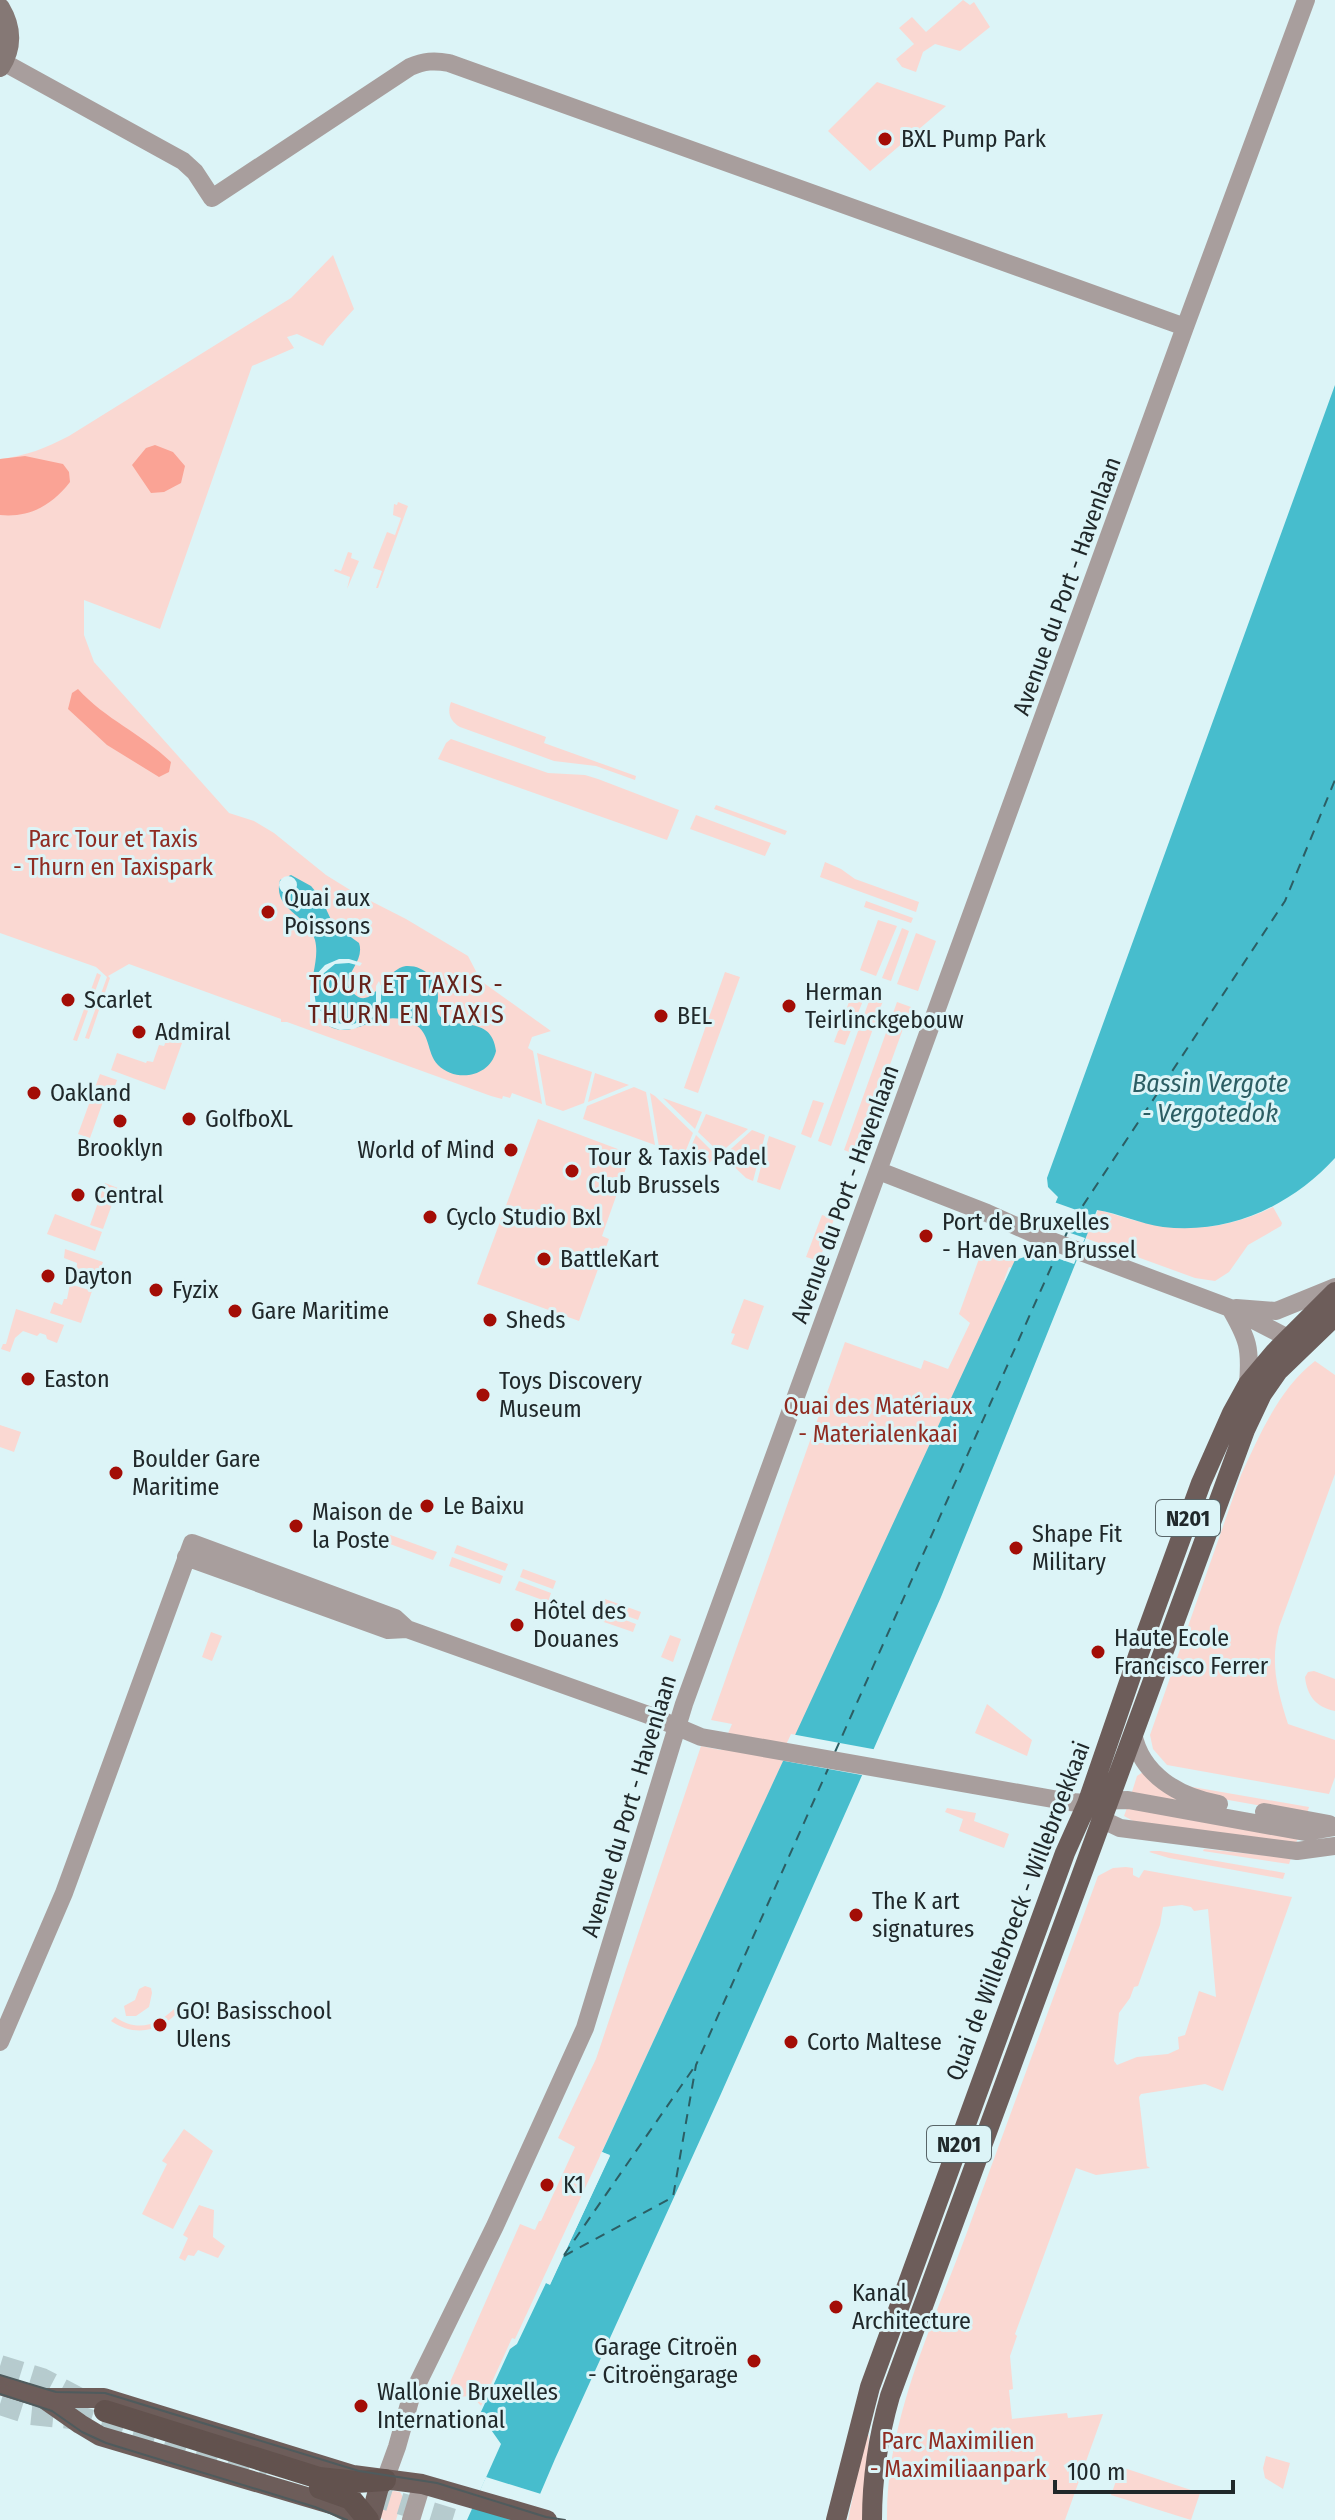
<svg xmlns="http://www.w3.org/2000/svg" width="1335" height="2520" font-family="'Fira Sans Condensed',sans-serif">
  <rect width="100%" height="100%" fill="#dcf4f7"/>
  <path fill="#fad8d2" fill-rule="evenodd" d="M963,0l7,5 4,-3 16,25 -30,24 -25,-7 -12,8 -7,20 -14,-5 -6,-8 18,-15 -15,-16 13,-11 14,15z
    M877,82l69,24 -76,65 -42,-40z
    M333,255l21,54 -27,30 -4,7 -26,-12 -10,3 7,11 -42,18 -92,263 -76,-29v35l10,27 135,151 25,8 20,12 52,42 29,18 51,26 62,37 13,25 70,50 -19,6 -4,11 5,3 9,53 -30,-11 -2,5 -7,-2 -1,3 -11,-3 -204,-74h-6v-3l-152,-55 -21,12 2,2 -21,61 -4,-1 22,-61 -11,-10 -96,-34v-474c26,-3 46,-11 69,-23l222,-138z
    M398,502l10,4 -30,82h-2l6,-17 -9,-3 14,-36 8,3 6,-17 -8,-3 1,-11 3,1z
    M348,552l4,1 -1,5 8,3 -12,28 3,-12 -16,-6 1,-2 6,2z
    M451,702l95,35 -2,6 92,33 -1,4 -39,-14 -42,-5 -94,-34c-10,-6 -13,-14 -9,-25z
    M451,739l97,34 37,2 13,4 81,31 -12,30 -229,-81 8,-16z
    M716,805l71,26 -2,4 -71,-26z
    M696,815l75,28 -6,13 -75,-27z
    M825,862l16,7 14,10 64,23 -3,10 -96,-35z
    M866,901l47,17 -2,5 -47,-16z
    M878,920l19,6 -21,50 -16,-6z
    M902,928l7,3 -18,50 -9,-3z
    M916,933l20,8 -18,50 -21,-7z
    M725,972l15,5 -42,116 -14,-5z
    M97,973l4,2 -24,66 -4,-1z
    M855,986l12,5 -22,54 -11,-3z
    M872,993l12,5 -53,148 -13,-5z
    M897,1002l14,5 -54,148 -13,-5z
    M171,1027l15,5 -21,58 -54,-20 6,-17 29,10 1,-2 6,1 6,-17 5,1z
    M537,1053l55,19 -8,31 -21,8 -17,-6z
    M595,1073l34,12 -41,17z
    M100,1074l17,6 -7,21 -6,-2 -14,39 -12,-4z
    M634,1087l12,5 9,53 -72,-26 4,-13z
    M650,1093l5,3 38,37 -9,22 -25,-8z
    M663,1098l39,14 -7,17z
    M813,1100l11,3 -13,35 -10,-4z
    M706,1114l42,15 -28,24 -22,-21z
    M538,1119l93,35 -29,82 7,3 -30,82 -102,-37z
    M752,1130l13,5 -12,46 -7,-3 -23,-22z
    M696,1135l21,21 -9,8 -21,-8z
    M769,1136l27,10 -16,44 -23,-8z
    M105,1183l13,5 -15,41 -13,-4z
    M1273,1207l9,16 -1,3 -33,19 -19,27 -14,9 -20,-3 -110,-40 4,-10 3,1 6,-20c61,22 114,28 175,-2z
    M55,1214l47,18 -7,19 -48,-17z
    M822,1215l12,4 -15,42 -13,-4z
    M992,1247l28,10 -4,3 -4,8 -3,-1 -5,13 2,2 -491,1057 -3,-1 -31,68 -9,-10 -29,2 77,-174 15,6 4,-9h2l34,-74 -17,-9 38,-79 105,-313 20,4 11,-26 -21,-4 134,-378 76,27 3,-9 24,9 22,-46 -11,-9 21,-58 9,3z
    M65,1249l38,13 -9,23 -22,-8 4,-1 1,-13 -13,-5z
    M70,1284l22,7 -11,32 -31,-10 4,-11 8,3 2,-6h3z
    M744,1299l20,7 -16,44 -17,-6 4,-10 -4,-1z
    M16,1309l48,16 -7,18 -10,-4 -1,-4 -6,-2 -3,3 -14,-5 -8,7 -5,14 -9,-3 2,-5h3z
    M1315,1361l20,14v99l-56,153c-9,37 -2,62 9,97l47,16v37l-6,17 -162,-29 -14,-16 -3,-14 91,-260c19,-41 38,-86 74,-114z
    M0,1425l21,7 -7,20 -14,-5z
    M385,1533l52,19 -4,8 -51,-19z
    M457,1545l51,19 -3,7 -51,-18z
    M452,1557l51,19 -3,8 -51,-18z
    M523,1569l33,12 -3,8 -33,-12z
    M519,1581l32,12 -3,9 -33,-12z
    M605,1599l36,13 -3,8 -36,-13z
    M601,1611l35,13 -3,8 -35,-12z
    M211,1632l11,4 -10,25 -10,-4z
    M670,1635l11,4 -8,23 -12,-5z
    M1314,1671l21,8v32c-19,-4 -28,-15 -30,-34l3,-5z
    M987,1704l45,36 -5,16 -52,-23z
    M1143,1772l37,30 -49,-7 6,-19z
    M1181,1785l128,22 -2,7 -101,-18z
    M1128,1805l171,31 -4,9 -162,-24 -9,-5z
    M947,1808l29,5 -2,8 35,13 -5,14 -45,-17 4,-12 -18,-7z
    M1204,1849l87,9 -2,6 -86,-13z
    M1151,1851h9l125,22 -2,6 -114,-21 -20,-6z
    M1126,1867l7,1v7l6,3 5,-8 148,27 -69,194 -18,-7 -64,10 -2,3 8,69 3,2 -54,7 -20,-7 -61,166 2,2 -7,20 3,33 -4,1 3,29 55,-6 1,5 35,-4 -38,106h-178c-1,-100 45,-193 79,-285 44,-120 88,-239 132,-359l15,-8zM1182,1905l9,2 3,4 14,-2 8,88 -17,-6 -14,44 -7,2 1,12 -11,5 -31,3 -20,8 -3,-4 5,-48 11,-15 4,-11 4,-1 22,-61 3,-18z
    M145,1986l6,2 1,5 -3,14 -13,9h-10l-2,-10 11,-6 4,-11z
    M177,2006l4,3c-19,22 -45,29 -70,12l4,-4c23,16 44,8 62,-11z
    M184,2129l29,22 -40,78 -31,-15 25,-50 -5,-3z
    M199,2205l15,5 -1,27 12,9 -7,12 -20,-8 -4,6 -6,-1 -3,6 -6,-3 9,-20 -5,-3z
    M869,2435l-4,85h-17l17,-84z
    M1266,2456l24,7 -7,26 -18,-11 -2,-10z
    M1121,2467l79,26 -9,27 -80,-25z
    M394,2491l6,1 3,5 -7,23h-13l-10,-12 13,-14z"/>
  <path fill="#faa395" d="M155,445l18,7 12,14 -4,17 -17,9 -13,1 -19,-28 14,-17z
    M25,456l38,8 6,8 1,10c-18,23 -40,36 -70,33v-56z
    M78,689c27,30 64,45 93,73l-2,10 -10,5 -52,-32 -39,-36 4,-16z"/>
  <path fill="#47bdcd" d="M1335,385v773c-44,48 -106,77 -172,69 -23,-3 -45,-14 -66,-17l-156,387 -221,499 -165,363 -26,61h-62l34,-76 -21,-30 30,-65 7,-5 29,-61 4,1 60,-128 -8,-4 413,-892 19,-6 24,-57 -10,-10 -1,-9z
    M291,875l20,11 10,12 12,26 26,19c7,20 -22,35 -6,50 20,20 31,-24 53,-27 18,-1 32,13 32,31 0,6 -3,12 1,18 11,17 53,-3 57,36 -6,26 -40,32 -58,14 -12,-13 -7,-32 -24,-41 -37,-21 -62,24 -92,-3 -25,-21 0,-54 -7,-81 -7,-26 -43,-30 -35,-60z"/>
  <path fill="#dcf4f7" d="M279 885a9 9 0 1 1 18 0a9 9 0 1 1-18 0Z
    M339,959h10l13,4 -2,3 -11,-3 -14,1 -17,14 -4,13 2,14 14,17 21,3 13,-5 12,-16v-18l3,-5 2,5v15l-6,14 -10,9 -11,5 -14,1 -12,-4 -11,-9 -7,-16v-14l5,-11 10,-11z
    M1054,1202l42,15 -4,12 -42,-15z
    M1047,1225l38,13 -11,26 -38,-13z
    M791,1734l87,16 -11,26 -88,-16z
    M602,2152l8,3 -60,130 -8,-4 6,-1 57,-123 -5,-2z
    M486,2477l55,17 -12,26 -56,-14z"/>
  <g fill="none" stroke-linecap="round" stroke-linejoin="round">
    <path stroke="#2c5e64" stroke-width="2" stroke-dasharray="10 8" stroke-linecap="butt" d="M1065,1237l5,-12 215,-324 50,-121
      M835,1752l222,-498
      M564,2255l131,-189
      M564,2256l109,-59 23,-132 132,-296"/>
    <path stroke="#b6cbce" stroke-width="22" stroke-dasharray="22 11" stroke-linecap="butt" d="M0,2366l42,13 44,23
      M0,2404l31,10 50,5
      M70,2414l196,61
      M337,2484l117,36"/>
    <path stroke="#a89e9d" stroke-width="18" d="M3,62l180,99 12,11 17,26 198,-131c14,-6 24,-7 39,-4l736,264
      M879,1171l108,42 54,24 189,71 58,30 14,5
      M1230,1308c18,31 21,40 18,76
      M1236,1308l40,3 59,-24
      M186,1557l202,73 19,-1 247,88 47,20 369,65c19,2 38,-2 58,-2l177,32 30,-5
      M1133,1733c8,42 46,64 86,71
      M1092,1809l9,10 19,9 177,23 38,-5
      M1264,1812l65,12
      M0,2042l64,-149 128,-350 203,75 12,11
      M385,2480l12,-33 14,-50 84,-171 90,-198 99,-324 501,-1377 121,-327
      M411,2520l11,-36"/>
    <path stroke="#857875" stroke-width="20" d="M0,8c12,20 12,40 0,59"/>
    <path stroke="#6d5d5a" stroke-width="20" d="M0,2385l43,13 37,26 20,12 234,69 31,15
      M43,2398h61l249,77 69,9 125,36
      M370,2520l9,-33 6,-7
      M836,2520l34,-133 195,-534 22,-49 51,-148 63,-173 31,-70 16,-29 27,-32 60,-60
      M872,2520c0,-43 6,-82 18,-124l355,-966 17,-36 16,-23 57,-55"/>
    <path stroke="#62524e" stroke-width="22" d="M105,2411l214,67 37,4 29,-2
      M320,2488l31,11 17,21"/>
    <path stroke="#4f5b5d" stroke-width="2" d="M0,2375l56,17 49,1 254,78 78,12 109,34 19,3
      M0,2394l52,17 30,21 24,11 209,64 32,13"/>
  </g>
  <g fill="#a30d06" stroke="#dcf4f7" stroke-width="3">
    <circle cx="885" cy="139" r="8"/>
    <circle cx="268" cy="912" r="8"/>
    <circle cx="68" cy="1000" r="8"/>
    <circle cx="789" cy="1006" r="8"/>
    <circle cx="661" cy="1016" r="8"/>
    <circle cx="139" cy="1032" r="8"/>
    <circle cx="34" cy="1093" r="8"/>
    <circle cx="189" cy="1119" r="8"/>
    <circle cx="120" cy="1121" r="8"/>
    <circle cx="511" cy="1150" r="8"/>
    <circle cx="572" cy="1171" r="8"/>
    <circle cx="78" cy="1195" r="8"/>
    <circle cx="430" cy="1217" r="8"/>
    <circle cx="926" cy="1236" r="8"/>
    <circle cx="544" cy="1259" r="8"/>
    <circle cx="48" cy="1276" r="8"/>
    <circle cx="156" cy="1290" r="8"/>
    <circle cx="235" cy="1311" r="8"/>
    <circle cx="490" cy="1320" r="8"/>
    <circle cx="28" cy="1379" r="8"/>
    <circle cx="483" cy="1395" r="8"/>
    <circle cx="116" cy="1473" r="8"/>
    <circle cx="427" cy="1506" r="8"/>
    <circle cx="296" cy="1526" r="8"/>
    <circle cx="1016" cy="1548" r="8"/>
    <circle cx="517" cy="1625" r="8"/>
    <circle cx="1098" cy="1652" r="8"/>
    <circle cx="856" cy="1915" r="8"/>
    <circle cx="160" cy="2025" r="8"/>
    <circle cx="791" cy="2042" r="8"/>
    <circle cx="547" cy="2185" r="8"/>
    <circle cx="836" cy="2307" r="8"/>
    <circle cx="754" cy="2361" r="8"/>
    <circle cx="361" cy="2406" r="8"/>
  </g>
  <g text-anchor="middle" stroke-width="6" stroke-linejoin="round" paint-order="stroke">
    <g fill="#dcf4f7" stroke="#586568" stroke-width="2">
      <rect x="1156" y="1500" width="64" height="36" rx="6"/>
      <rect x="927" y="2126" width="64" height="36" rx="6"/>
    </g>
    <g font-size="22" font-weight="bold" fill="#20282a">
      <text x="1188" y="1526">N201</text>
      <text x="959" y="2152">N201</text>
    </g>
    <g font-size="24" fill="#20282a" stroke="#dcf4f7" text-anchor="start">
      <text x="901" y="147">BXL Pump Park</text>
      <text x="284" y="906">Quai aux<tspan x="284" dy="28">Poissons</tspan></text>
      <text x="805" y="1000">Herman<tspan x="805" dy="28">Teirlinckgebouw</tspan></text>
      <text x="84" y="1008">Scarlet</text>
      <text x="677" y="1024">BEL</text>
      <text x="155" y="1040">Admiral</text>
      <text x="50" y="1101">Oakland</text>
      <text x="205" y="1127">GolfboXL</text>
      <text x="120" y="1156" text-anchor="middle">Brooklyn</text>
      <text x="495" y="1158" text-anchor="end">World of Mind</text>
      <text x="588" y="1165">Tour &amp; Taxis Padel<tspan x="588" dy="28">Club Brussels</tspan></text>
      <text x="94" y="1203">Central</text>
      <text x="446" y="1225">Cyclo Studio Bxl</text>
      <text x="942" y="1230">Port de Bruxelles<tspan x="942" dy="28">- Haven van Brussel</tspan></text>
      <text x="560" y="1267">BattleKart</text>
      <text x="64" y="1284">Dayton</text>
      <text x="172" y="1298">Fyzix</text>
      <text x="251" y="1319">Gare Maritime</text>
      <text x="506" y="1328">Sheds</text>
      <text x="44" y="1387">Easton</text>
      <text x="499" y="1389">Toys Discovery<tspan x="499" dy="28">Museum</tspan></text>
      <text x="132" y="1467">Boulder Gare<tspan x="132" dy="28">Maritime</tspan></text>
      <text x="443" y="1514">Le Baixu</text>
      <text x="312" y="1520">Maison de<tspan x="312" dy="28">la Poste</tspan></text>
      <text x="1032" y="1542">Shape Fit<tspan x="1032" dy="28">Military</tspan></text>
      <text x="533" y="1619">Hôtel des<tspan x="533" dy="28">Douanes</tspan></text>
      <text x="1114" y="1646">Haute Ecole<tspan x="1114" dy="28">Francisco Ferrer</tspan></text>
      <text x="872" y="1909">The K art<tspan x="872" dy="28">signatures</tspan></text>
      <text x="176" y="2019">GO! Basisschool<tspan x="176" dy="28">Ulens</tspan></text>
      <text x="807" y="2050">Corto Maltese</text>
      <text x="563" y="2193">K1</text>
      <text x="852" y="2301">Kanal<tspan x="852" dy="28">Architecture</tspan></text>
      <text x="738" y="2355" text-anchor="end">Garage Citroën<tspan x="738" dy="28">- Citroëngarage</tspan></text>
      <text x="377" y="2400">Wallonie Bruxelles<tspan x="377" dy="28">International</tspan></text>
    </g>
    <g font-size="24" fill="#20282a" stroke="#dcf4f7">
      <text transform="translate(1067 586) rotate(-70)" y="8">Avenue du Port - Havenlaan</text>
      <text transform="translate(845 1194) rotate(-70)" y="8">Avenue du Port - Havenlaan</text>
      <text transform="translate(629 1806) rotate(-73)" y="8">Avenue du Port - Havenlaan</text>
      <text transform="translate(1018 1911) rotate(-69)" y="8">Quai de Willebroeck - Willebroekkaai</text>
    </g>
    <g font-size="24" fill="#902c22" stroke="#dcf4f7">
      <text x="113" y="847">Parc Tour et Taxis<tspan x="113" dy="28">- Thurn en Taxispark</tspan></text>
      <text x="878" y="1414">Quai des Matériaux<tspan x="878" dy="28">- Materialenkaai</tspan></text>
      <text x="958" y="2449">Parc Maximilien<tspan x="958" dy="28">- Maximiliaanpark</tspan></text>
    </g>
    <g font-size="26" letter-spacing="2" fill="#652119" stroke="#dcf4f7">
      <text x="407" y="993">TOUR ET TAXIS -<tspan x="407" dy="30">THURN EN TAXIS</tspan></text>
    </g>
    <g font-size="26" font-style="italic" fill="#2c5e64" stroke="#dcf4f7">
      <text x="1210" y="1092">Bassin Vergote<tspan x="1210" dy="30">- Vergotedok</tspan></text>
    </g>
  </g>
  <path d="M1055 2480v12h178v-12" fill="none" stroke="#20282a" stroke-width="4"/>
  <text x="1067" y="2480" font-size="24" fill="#20282a" stroke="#dcf4f7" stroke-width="6" paint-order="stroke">100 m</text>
</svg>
